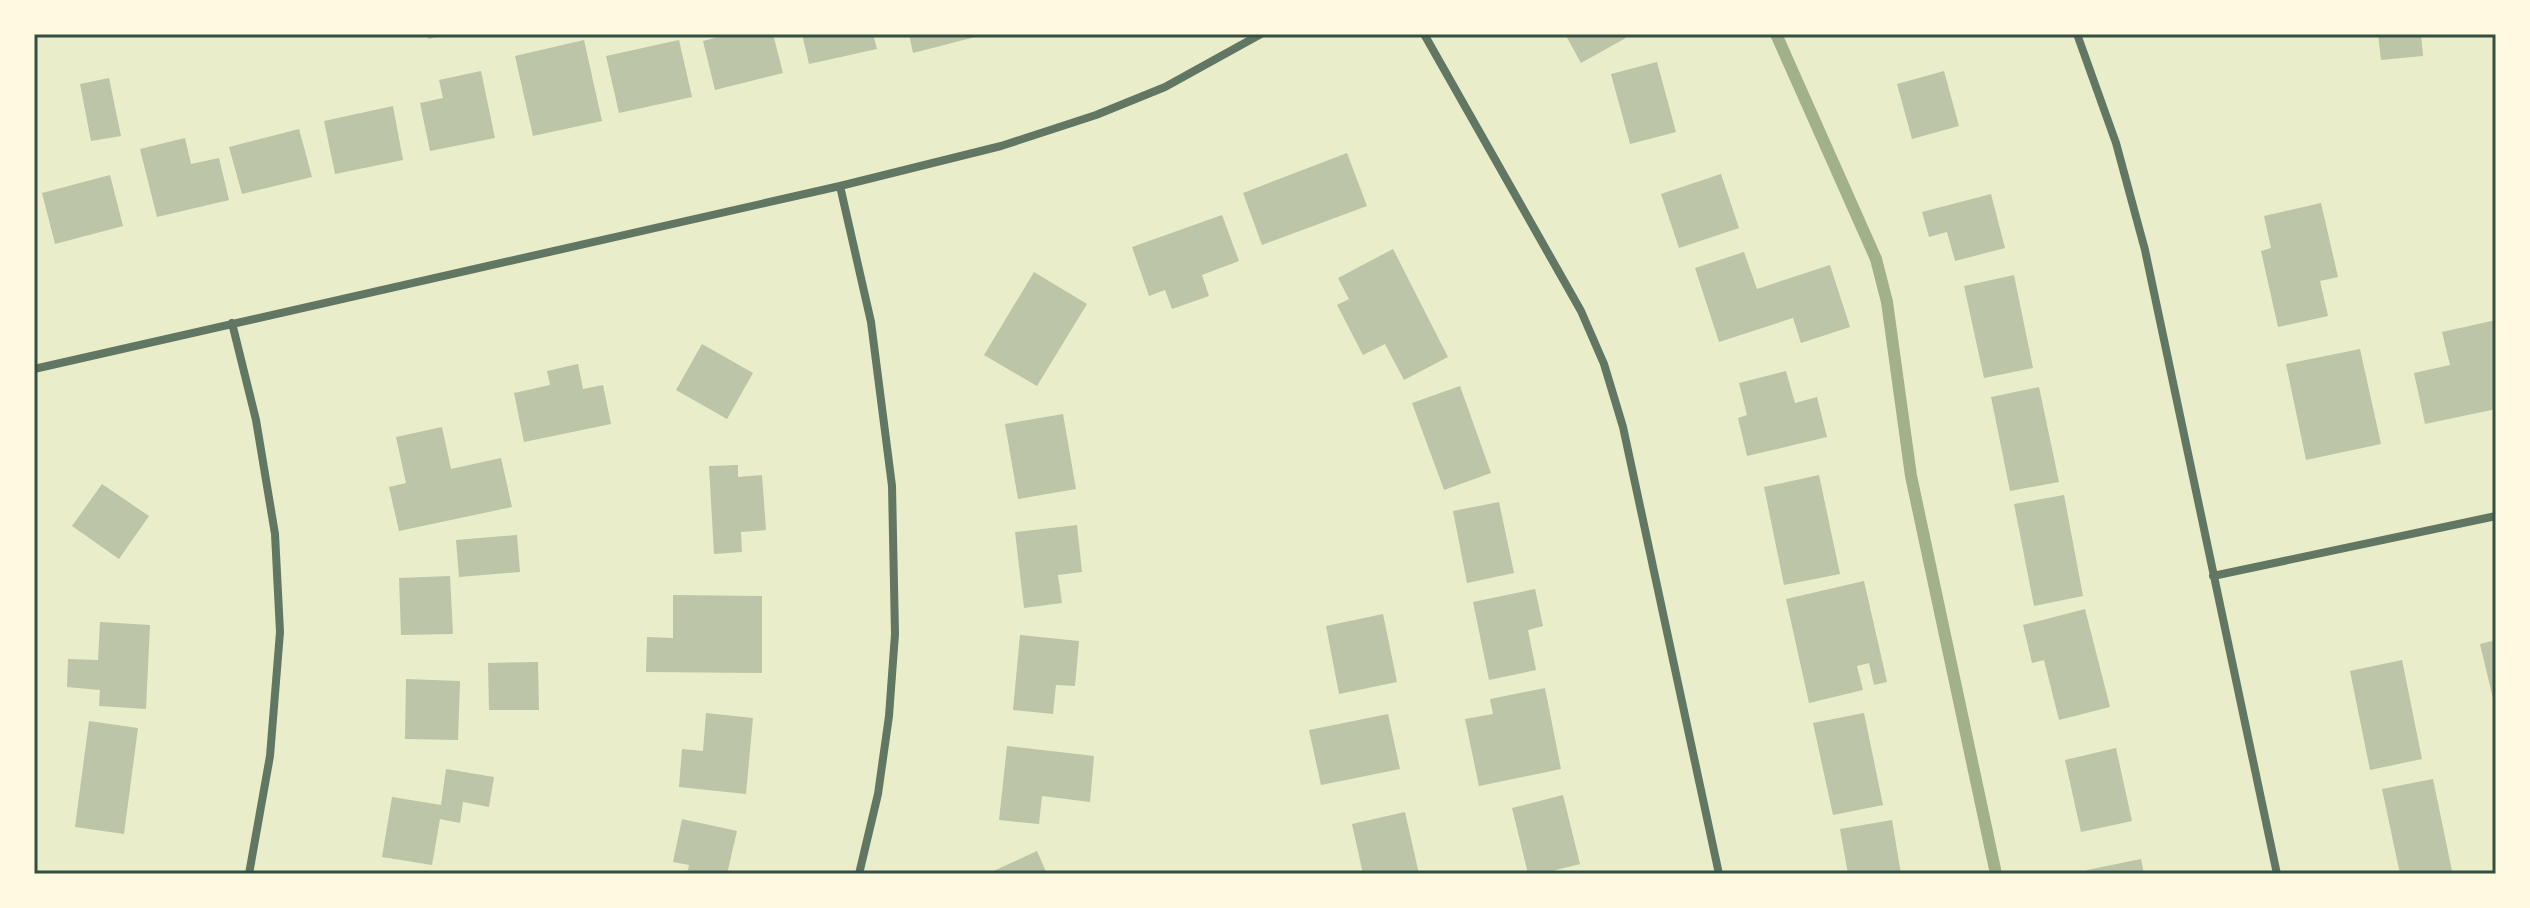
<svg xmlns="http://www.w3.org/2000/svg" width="2530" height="908" font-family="'Nunito Sans',sans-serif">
  <rect width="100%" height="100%" fill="#e9edc9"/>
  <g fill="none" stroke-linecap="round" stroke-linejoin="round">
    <path stroke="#a3b18a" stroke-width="12" d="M1776,34l100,225 11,43 24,174 85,398"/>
  </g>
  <path fill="#bcc5a7" d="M427,34h19l1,1 -19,4z
    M718,34h55l10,39 -68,17 -12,-49 16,-4z
    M802,34h71l4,15 -68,15z
    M909,34h73l1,1 -70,18z
    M1565,34h68l-52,29z
    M2378,34h43l2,22 -42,4z
    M584,40l18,81 -69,15 -18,-80z
    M679,40l13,57 -73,16 -13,-57z
    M1657,62l19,70 -46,12 -19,-70z
    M481,71l14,67 -65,13 -10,-48 23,-5 -4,-18z
    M1944,71l15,55 -47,13 -15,-55z
    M109,78l12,58 -30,5 -11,-57z
    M393,106l10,54 -68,14 -11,-53z
    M299,129l13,48 -70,17 -13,-47z
    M185,138l6,26 28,-6 10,42 -72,17 -17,-68z
    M1347,153l20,53 -105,39 -19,-52z
    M1721,174l18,54 -60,20 -18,-54z
    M110,175l13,51 -68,18 -13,-51z
    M1991,194l14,54 -50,13 -8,-29 -18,5 -7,-25z
    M2321,203l17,74 -18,4 8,35 -50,11 -17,-76 10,-3 -7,-32z
    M1222,215l17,46 -37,14 7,21 -37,13 -7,-19 -16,6 -17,-49z
    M1393,249l55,108 -44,23 -19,-36 -22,11 -26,-50 12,-6 -11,-21z
    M1744,252l13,37 73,-24 20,62 -49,16 -8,-25 -74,24 -24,-74z
    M1034,272l53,32 -50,82 -53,-31z
    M2014,275l19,93 -49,10 -20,-92z
    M2496,320v89l-71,15 -11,-51 36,-8 -8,-33z
    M702,344l51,29 -26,46 -51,-29z
    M2360,349l21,95 -75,16 -20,-96z
    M578,364l5,25 20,-4 8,39 -87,18 -10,-49 36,-8 -3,-14z
    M1786,371l9,32 22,-6 10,40 -80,19 -9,-38 9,-3 -8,-32z
    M1460,386l31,87 -47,17 -32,-87z
    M2039,387l20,95 -49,9 -19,-94z
    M1063,414l13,75 -58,10 -13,-75z
    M442,427l9,42 50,-11 11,49 -113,24 -10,-44 17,-4 -10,-46z
    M738,465v12l24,-2 4,55 -25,2 1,20 -28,2 -5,-88z
    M1819,475l21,99 -56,11 -20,-98z
    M102,484l47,32 -30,43 -47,-33z
    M2064,495l19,101 -49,10 -20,-102z
    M1499,502l15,71 -47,10 -14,-72z
    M1077,525l5,47 -24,3 4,28 -38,5 -9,-76z
    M517,535l3,37 -61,5 -3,-37z
    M450,576l3,58 -52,1 -2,-57z
    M1864,581l23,101 -13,3 -5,-22 -12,3 6,24 -54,13 -23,-104z
    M1535,589l8,37 -15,4 8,40 -47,10 -16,-78z
    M673,595l89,1v77l-116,-1 1,-35 26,1z
    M2085,609l25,98 -51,13 -15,-60 -12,3 -9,-38z
    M1383,614l14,68 -58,12 -13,-68z
    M100,622l50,3 -4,84 -47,-3 1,-16 -33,-3 1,-28 30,1z
    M1020,635l59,6 -4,45 -19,-1 -3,29 -40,-4z
    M2496,640v67h-1l-15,-63z
    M2402,660l20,99 -52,11 -20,-99z
    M538,662l1,48h-50l-1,-47z
    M406,679l54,2 -2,59 -53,-1z
    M1545,688l16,81 -82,17 -14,-67 28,-5 -3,-15z
    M706,713l47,5 -7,76 -67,-7 3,-38 21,2z
    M1864,713l19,92 -50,10 -20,-92z
    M1388,714l12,55 -79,16 -12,-55z
    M89,721l49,7 -14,106 -49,-7z
    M1007,746l87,10 -4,46 -48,-6 -3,28 -40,-4z
    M2116,748l16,73 -51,11 -16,-72z
    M446,769l48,8 -5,30 -26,-5 -3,21 -20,-4 -8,46 -50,-8 10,-60 49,8z
    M2433,779l19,92 -15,3h-37l-18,-85z
    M1563,795l17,69 -40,10h-12l-16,-66z
    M1405,812l14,62h-56l-11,-50z
    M682,819l55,12 -10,43h-40l2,-9 -16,-3z
    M1892,820l9,54h-53l-8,-45z
    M1037,851l10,23h-60z
    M2141,859l3,15h-56l-1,-4z"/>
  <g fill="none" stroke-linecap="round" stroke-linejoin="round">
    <path stroke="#617663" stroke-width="8" d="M1424,34l157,277 23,53 19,63 96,447
      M2077,34l39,109 29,107 132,624
      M840,186l31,136 21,164 3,148 -6,82 -11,78 -19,80
      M232,323l24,97 19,114 5,98 -10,124 -21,118
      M34,369l806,-183 161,-40 95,-31 69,-28 96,-53
      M2213,576l283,-60"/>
  </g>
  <rect width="2530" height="908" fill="none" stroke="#fefae0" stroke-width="72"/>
  <rect x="36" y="36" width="2458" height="836" fill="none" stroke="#344e41" stroke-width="3"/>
</svg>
